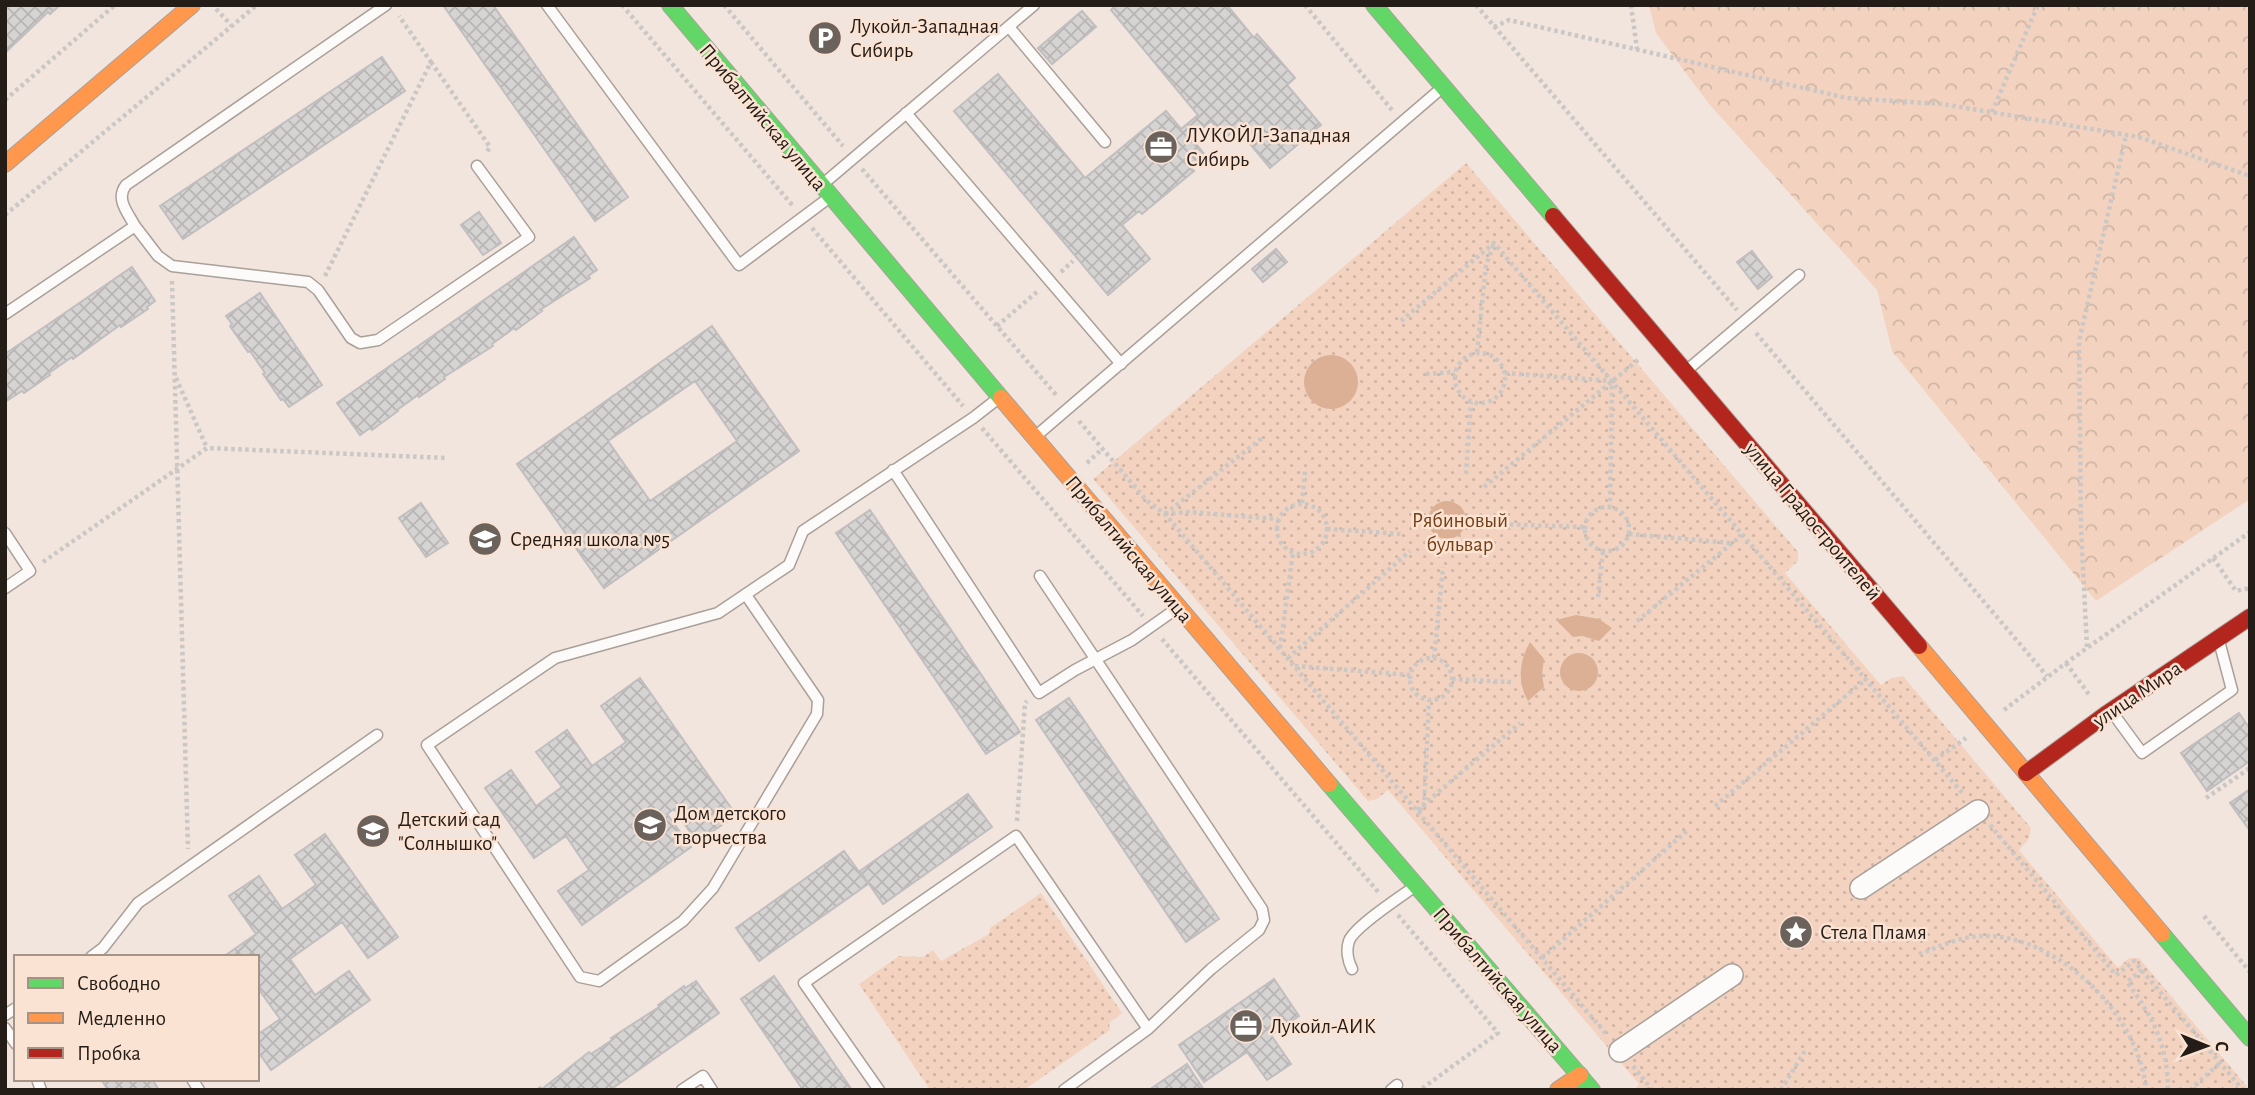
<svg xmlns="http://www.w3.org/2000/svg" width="2255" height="1095" font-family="'Alegreya Sans',sans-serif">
  <defs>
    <pattern id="forest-crowns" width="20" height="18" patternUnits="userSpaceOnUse" patternTransform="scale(1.75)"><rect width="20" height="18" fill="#f3d3c0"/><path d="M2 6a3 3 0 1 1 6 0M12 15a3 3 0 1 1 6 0" fill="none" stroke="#d0b5a4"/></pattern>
    <pattern id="park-dots" width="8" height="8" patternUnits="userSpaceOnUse" patternTransform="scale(1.75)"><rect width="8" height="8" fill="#f3d3c0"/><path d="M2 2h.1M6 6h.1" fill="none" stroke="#d0b5a4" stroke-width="1.8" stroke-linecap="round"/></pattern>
    <pattern id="building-cross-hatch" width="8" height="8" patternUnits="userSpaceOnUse" patternTransform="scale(1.75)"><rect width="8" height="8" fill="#d6d3d3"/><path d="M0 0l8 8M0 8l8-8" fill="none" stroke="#b8b5b4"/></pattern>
  </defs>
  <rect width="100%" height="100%" fill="#f2e5dd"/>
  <path fill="url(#forest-crowns)" d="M1649,5h601v494l-154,102 -204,-250 -15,-61 -168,-186 -53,-71z"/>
  <path fill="url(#park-dots)" d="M1466,163l332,389v9l-13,12 96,112 10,-7 12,-2 128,152 -2,11 -10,11 99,118 11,-10h10l111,132h-615l4,-6 -251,-294 -11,9 -9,2 -275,-322z
    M1041,893l81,120 -13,10 1,7 -86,60h-94l-71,-106 40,-28 24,1 10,-7 8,11 48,-27 1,-6z"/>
  <path fill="#dcb095" d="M1304 382a27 27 0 1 1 54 0a27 27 0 1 1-54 0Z
    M1428 520a19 19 0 1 1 38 0a19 19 0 1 1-38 0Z
    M1576,615l23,4 13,9 -13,13 -17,-5 -9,1 -17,-17z
    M1530,642l14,17 -2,15 2,13 -16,14c-11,-19 -9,-40 2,-59z
    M1560 672a19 19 0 1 1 38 0a19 19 0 1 1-38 0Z"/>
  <path fill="url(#building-cross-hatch)" stroke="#c1bebf" stroke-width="2" fill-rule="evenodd" d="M5,5h55l-10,9 -2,-2 -42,40z
    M443,5h50l135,192 -33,24z
    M1116,5h111l27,33 3,-4 38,44 -8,7 34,40 -51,43 -33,-40 -12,10 -14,-17 -20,17 15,18 -15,12 3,3 -52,43 -3,-3 -17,14 28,34 -42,36 -154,-184 44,-37 87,104 81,-67 15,18 17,-14 -87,-105z
    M1082,11l14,16 -44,37 -14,-16z
    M382,57l23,34 -222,148 -23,-33z
    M479,212l22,31 -18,12 -22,-30z
    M574,237l23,33 -9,6 2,2 -50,32 2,1 -26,19 -2,-2 -22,16 1,2 -49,31 1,2 -26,18 -1,-2 -21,15 1,1 -26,19 -2,-2 -10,7 -23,-32z
    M1276,249l11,13 -24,20 -11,-13z
    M1752,251l20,26 -14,12 -21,-27z
    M132,267l23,34 -8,6 1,2 -27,18 -1,-2 -47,34 -1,-2 -23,16 1,2 -26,18 -2,-2 -17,11v-48z
    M260,293l62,92 -33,22 -6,-8 -2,1 -18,-26 2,-1 -15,-22 -2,1 -18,-26 2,-2 -6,-8z
    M712,326l87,125 -195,137 -87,-124zM695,381l42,60 -87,60 -42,-60z
    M421,503l27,40 -22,14 -27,-39z
    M870,510l150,222 -34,22 -150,-221z
    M640,678l96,137 -39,27 -23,-33 -7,5 24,33 -109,78 -24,-34 31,-21 -23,-34 -32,22 -49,-70 26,-18 25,36 26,-19 -26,-35 31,-22 25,36 34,-24 -25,-36z
    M1069,698l150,221 -33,23 -150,-222z
    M2239,713l11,16v32l-43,30 -26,-38z
    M2250,789v42l-20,-28z
    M968,794l24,33 -109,77 -23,-33z
    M325,834l73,103 -30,21 -26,-36 -52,37 25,36 34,-24 21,29 -99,70 -14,-20v-15l23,-16 -23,-32v-30h-34l33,-23 -27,-38 30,-20 23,33 34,-24 -21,-30z
    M844,851l24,33 -109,77 -23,-33z
    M774,976l56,82 22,32h-49l-62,-91z
    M1274,979l25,37 -28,19 20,29 -24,16 -20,-28 -43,30 -25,-37z
    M696,981l23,32 -109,77h-74l4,-3 2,2 47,-37 2,2 21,-14 -1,-2 48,-31 -1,-2 26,-19 1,2z
    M1187,1064l17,26h-55l16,-11z
    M101,1079h51l7,11h-51z"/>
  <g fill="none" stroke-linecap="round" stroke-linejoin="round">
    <g stroke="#a9a099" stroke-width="13">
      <path id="lane" d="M547,5l192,260 91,-68
        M1009,27l96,115
        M906,113l215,251
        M823,184l211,-179
        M135,226l23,30 14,10 136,16 10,8 33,48 9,5 18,-3 151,-103 -52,-71
        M5,314l130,-88c-7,-13 -20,-27 -9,-41l260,-180
        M1686,371l113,-96
        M1036,436l407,-349
        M893,470l146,223 36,-23 57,-30 44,-31
        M5,533l25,38 -25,17
        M1040,576l222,333 2,11 -5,10 -48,39 -63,60
        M746,595l72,105 -1,14 -104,174 -30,33 -84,60 -19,-4 -153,-232 128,-87 163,-45 71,-48 14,-34 170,-113 27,-21
        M2112,712l30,41 90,-63 -13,-49
        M91,957l12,-9 35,-45 239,-168
        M1352,969c-4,-8 -6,-19 -3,-28 5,-14 51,-44 65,-54
        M5,1015l11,-7
        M5,1028l11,16
        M37,1079l4,11
        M192,1079l7,11
        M682,1090l21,-14 9,14
        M879,1090l-75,-107 212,-147 132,193 -84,61
        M1391,1090l6,-5"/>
    </g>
    <g stroke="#a9a099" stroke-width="24">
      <path id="street" d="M1861,888l117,-77
        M1620,1051l112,-76"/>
    </g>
    <g stroke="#a9a099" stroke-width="18">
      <path id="fast" d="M670,5l331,393
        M1374,5l179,211
        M1329,784l263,306
        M2162,934l88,104"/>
    </g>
    <g stroke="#a9a099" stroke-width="18">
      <path id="slow" d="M5,164l187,-159
        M1001,398l328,386
        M1919,646l243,288
        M1558,1090l22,-15"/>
    </g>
    <g stroke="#a9a099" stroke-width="18">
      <path id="jam" d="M1553,216l366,430
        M2026,773l79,-58 145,-98"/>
    </g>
    <path stroke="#cbc7c5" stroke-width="4.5" stroke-dasharray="3.5 3.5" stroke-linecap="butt" d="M622,5l171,201
      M724,5l119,141
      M1305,5l87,105
      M1476,5l261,305
      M1631,5l6,44
      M216,9l16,17
      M1494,27l15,-7 338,78 95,6 197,33 111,39
      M431,62l59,85 -4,6
      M5,100l110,-95
      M1992,112l46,-107
      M862,169l195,227
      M5,215l252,-210
      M812,228l151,178
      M1061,272l12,-11
      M325,276l106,-214 -32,-46
      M172,281l16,568
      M1401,321l93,-78 470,552
      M997,326l41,-35
      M1756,333l291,343
      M1477,352l9,-87 8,-21
      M1455 378a25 25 0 1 1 50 0a25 25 0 1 1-50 0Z
      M1505,373l107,8 -2,125
      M1426,374l29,-2
      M176,378l31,70
      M1079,421l67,79 19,14 442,521
      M982,428l161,188
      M1087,463l15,-14
      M1466,474l5,-72
      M1484,487l154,-127
      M1302,503l3,-32
      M1277 529a25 25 0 1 1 50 0a25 25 0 1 1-50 0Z
      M1585 529a22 22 0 1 1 44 0a22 22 0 1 1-44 0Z
      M1165,514l97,-76
      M1165,514l24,-2 89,7
      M1496,524l89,3
      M1327,529l75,5
      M1629,534l102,9
      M2213,558l23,33 14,-3
      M43,562l164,-114 240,10
      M1598,597l5,-46
      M1637,621l105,-86
      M1162,639l217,254
      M2087,647l-6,-119 -2,-187 47,-206
      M1280,648l13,-95
      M1288,658l122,-107
      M1434,658l9,-91
      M1410 679a21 21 0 1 1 42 0a21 21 0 1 1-42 0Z
      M2066,663l24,33
      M1295,666l116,9
      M1452,679l59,3
      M2004,710l62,-47 184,-131
      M1935,760l31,-22
      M2206,798l44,-30
      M1715,806l151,-127
      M1417,810l103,-87
      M1419,810l5,-1 5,-109
      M1017,821l8,-118 2,-2
      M1990,825l126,150 18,-14 109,129
      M1398,915l100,118 -78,57
      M2204,916l46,56
      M1919,954c22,-8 44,-19 68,-18 74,1 153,81 159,154
      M1542,958l147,-129
      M2142,970l-15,12c26,35 41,64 41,108
      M1633,1066l19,24
      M1781,1090l25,-41
      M2190,1090l30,-27"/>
    <use href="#lane" stroke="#fdfbfa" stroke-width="10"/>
    <use href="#street" stroke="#fdfbfa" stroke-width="21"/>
    <use href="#fast" stroke="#63d668" stroke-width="16"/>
    <use href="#slow" stroke="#ff974d" stroke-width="16"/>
    <use href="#jam" stroke="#b3261e" stroke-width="16"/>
  </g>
  <defs>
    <g id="parking-disc" transform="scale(1.75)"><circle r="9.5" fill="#6c625c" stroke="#fbe3d4"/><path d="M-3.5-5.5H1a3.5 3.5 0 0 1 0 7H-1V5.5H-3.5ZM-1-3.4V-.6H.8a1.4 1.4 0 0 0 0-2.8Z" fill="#fff"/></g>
    <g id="office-disc" transform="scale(1.75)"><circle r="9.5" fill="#6c625c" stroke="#fbe3d4"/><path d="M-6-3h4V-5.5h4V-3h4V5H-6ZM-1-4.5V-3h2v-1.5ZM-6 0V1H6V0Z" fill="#fff"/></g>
    <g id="school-disc" transform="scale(1.75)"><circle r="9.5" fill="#6c625c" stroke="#fbe3d4"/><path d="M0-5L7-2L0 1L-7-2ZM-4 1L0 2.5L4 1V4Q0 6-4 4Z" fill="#fff"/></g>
    <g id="sight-disc" transform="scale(1.75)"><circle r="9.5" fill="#6c625c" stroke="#fbe3d4"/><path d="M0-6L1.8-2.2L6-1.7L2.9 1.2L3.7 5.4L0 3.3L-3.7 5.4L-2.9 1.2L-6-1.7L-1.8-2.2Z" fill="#fff"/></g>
  </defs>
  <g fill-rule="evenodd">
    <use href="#parking-disc" x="825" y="38"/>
    <use href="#office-disc" x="1161" y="147"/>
    <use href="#school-disc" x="485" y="539"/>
    <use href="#school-disc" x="650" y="825"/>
    <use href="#school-disc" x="373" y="831"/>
    <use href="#sight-disc" x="1796" y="932"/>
    <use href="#office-disc" x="1246" y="1026"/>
  </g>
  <g text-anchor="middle" stroke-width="5" stroke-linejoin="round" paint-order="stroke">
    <g font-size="21" fill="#241c16" stroke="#fbe3d4" text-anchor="start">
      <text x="850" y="33">Лукойл-Западная<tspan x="850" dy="24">Сибирь</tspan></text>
      <text x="1186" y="142">ЛУКОЙЛ-Западная<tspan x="1186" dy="24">Сибирь</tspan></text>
      <text x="510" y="546">Средняя школа №5</text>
      <text x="674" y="820">Дом детского<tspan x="674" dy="24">творчества</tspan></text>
      <text x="398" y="826">Детский сад<tspan x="398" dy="24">"Солнышко"</tspan></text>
      <text x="1820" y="939">Стела Пламя</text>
      <text x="1270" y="1033">Лукойл-АИК</text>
    </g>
    <g font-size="21" fill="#241c16" stroke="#fbe3d4">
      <text transform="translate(763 117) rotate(50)" y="7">Прибалтийская улица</text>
      <text transform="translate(1813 521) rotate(50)" y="7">улица Градостроителей</text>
      <text transform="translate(1129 549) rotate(50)" y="7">Прибалтийская улица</text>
      <text transform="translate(2137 694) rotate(-34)" y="7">улица Мира</text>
      <text transform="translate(1498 980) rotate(49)" y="7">Прибалтийская улица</text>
    </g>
    <g font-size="21" fill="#753f16" stroke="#fbe3d4">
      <text x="1460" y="527">Рябиновый<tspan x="1460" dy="24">бульвар</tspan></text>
    </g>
  </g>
  <rect width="2255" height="1095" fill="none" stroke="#241c16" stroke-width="14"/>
  <rect x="14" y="955" width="245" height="126" fill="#fbe3d4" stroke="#a59388" stroke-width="2"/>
  <rect x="28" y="978" width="35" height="10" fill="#63d668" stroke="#a59388" stroke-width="2"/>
  <text x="77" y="990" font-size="21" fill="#241c16">Свободно</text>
  <rect x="28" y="1013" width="35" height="10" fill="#ff974d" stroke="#a59388" stroke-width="2"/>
  <text x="77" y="1025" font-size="21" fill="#241c16">Медленно</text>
  <rect x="28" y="1048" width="35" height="10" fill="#b3261e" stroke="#a59388" stroke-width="2"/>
  <text x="77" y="1060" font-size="21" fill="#241c16">Пробка</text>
  <g transform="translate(2206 1046) rotate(91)" stroke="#fbe3d4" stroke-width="5" paint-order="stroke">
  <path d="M0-5L12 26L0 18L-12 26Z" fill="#241c16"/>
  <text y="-10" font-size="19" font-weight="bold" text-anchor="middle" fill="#241c16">С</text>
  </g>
</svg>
